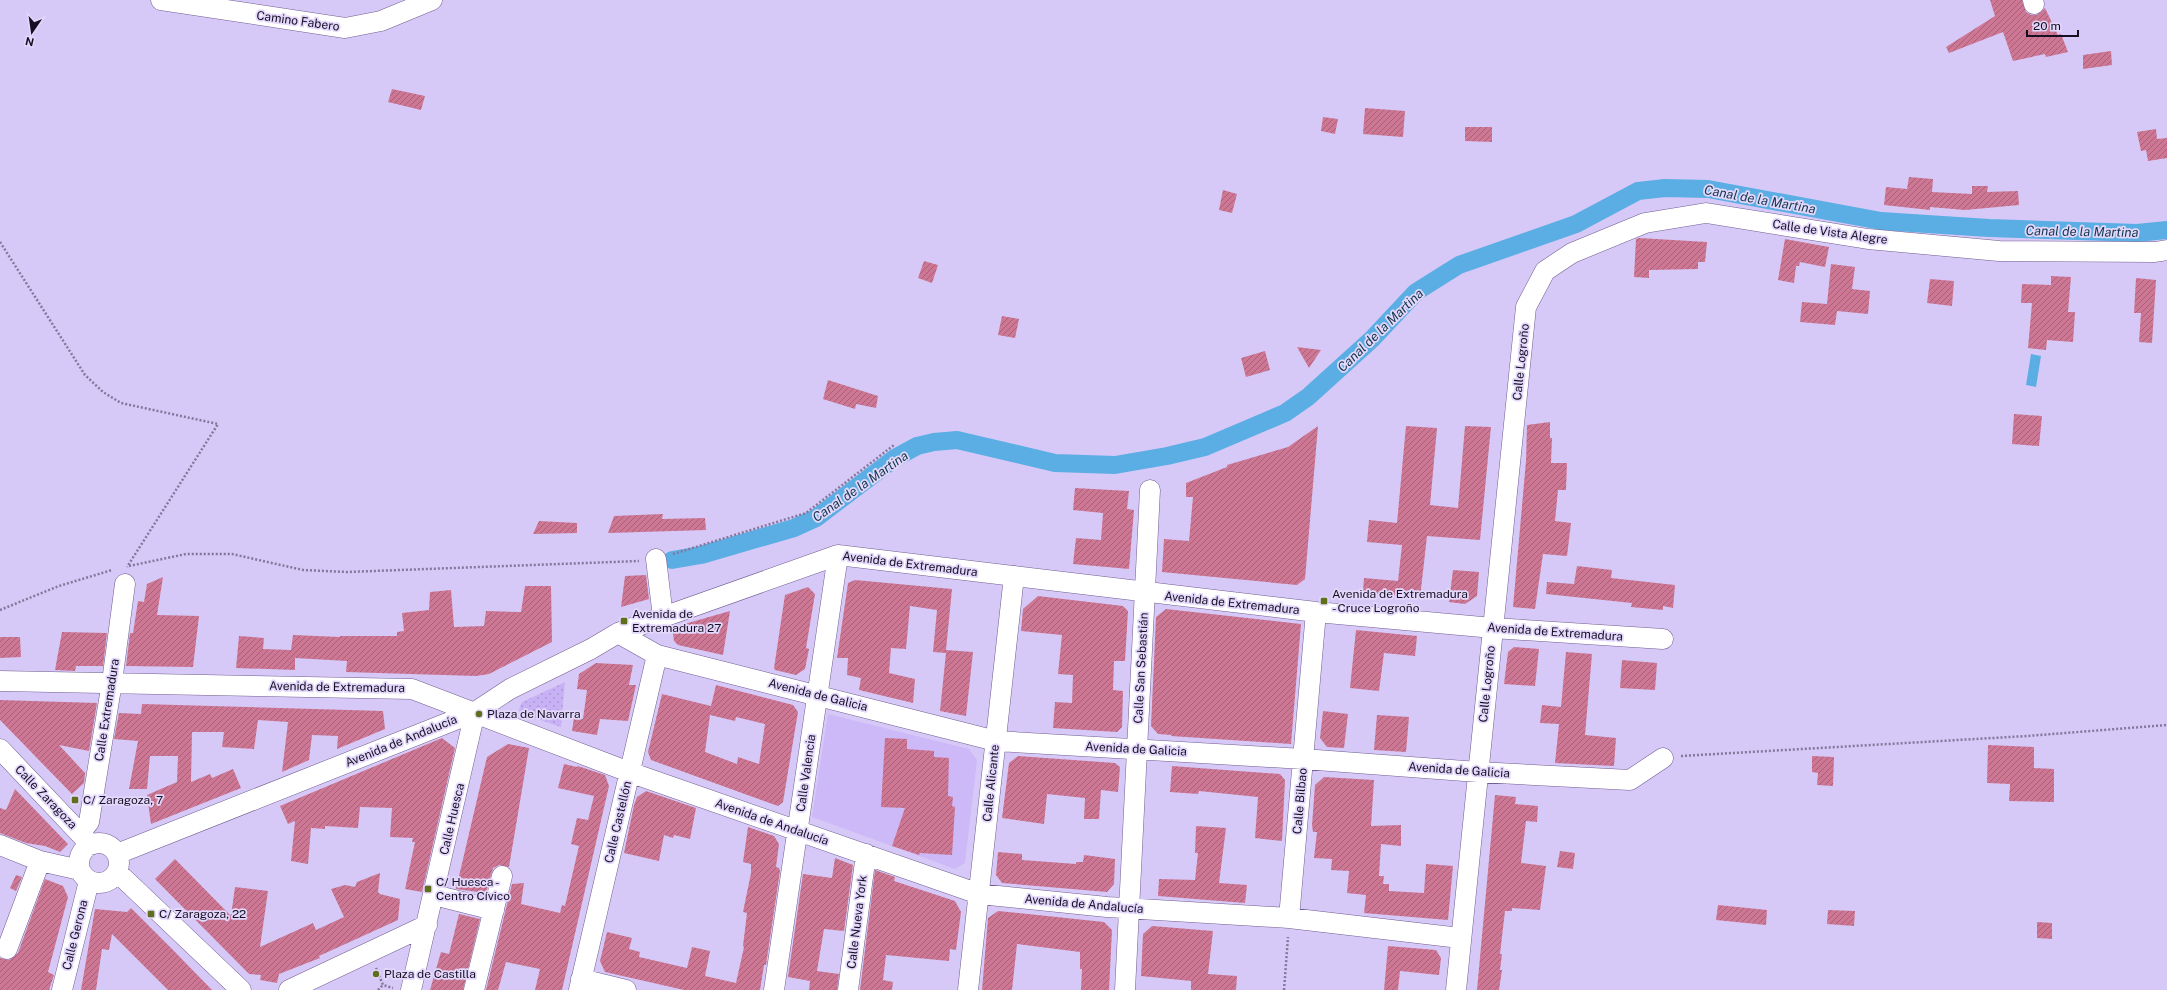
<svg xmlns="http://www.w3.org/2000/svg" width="2167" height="990" font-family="'Public Sans',sans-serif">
  <defs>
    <pattern id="grass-dots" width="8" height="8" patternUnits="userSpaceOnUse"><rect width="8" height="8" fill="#c8b2f5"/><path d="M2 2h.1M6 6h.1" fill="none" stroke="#ab98d2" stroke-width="1.8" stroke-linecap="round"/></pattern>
    <pattern id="building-hatch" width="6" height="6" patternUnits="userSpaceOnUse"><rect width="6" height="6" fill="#ce7794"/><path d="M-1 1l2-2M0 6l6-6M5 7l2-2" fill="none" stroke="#a66078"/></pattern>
  </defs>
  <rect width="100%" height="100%" fill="#d7c9f7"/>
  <path fill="#cdb8f8" d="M828,714l141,35 8,11 -12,103 -10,6 -143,-52z"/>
  <path fill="url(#grass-dots)" d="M565,682l-4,45 -41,-14 -1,-4 3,-7z"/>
  <path fill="#5baee4" d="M2031,354l10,2 -5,31 -10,-2z"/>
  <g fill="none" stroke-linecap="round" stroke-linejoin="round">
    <path stroke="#5baee4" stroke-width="18" d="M672,560l29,-5 93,-27 22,-10 79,-60 22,-12 17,-4 23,-2 98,23 60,2 52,-9 38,-9 80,-34 23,-16 64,-58 44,-47 43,-27 117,-41 62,-33 27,-3 43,1 173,32 108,7 148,5 30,-3"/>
  </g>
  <path fill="url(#building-hatch)" fill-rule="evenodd" d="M1990,0h32l4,12 5,3h6l8,-7 13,27 3,-1 7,18 -22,5 -1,-3 -32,7 -10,-29 -54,21 -3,-6 49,-31z
    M2111,51l1,14 -29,4v-14z
    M392,89l33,7 -4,14 -33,-8z
    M1365,108l40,3 -2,26 -40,-3z
    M1323,117l15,2 -3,15 -14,-3z
    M1465,127h27v15l-27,-1z
    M2156,129l1,10 10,-1v20l-19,3 -2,-11 -5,1 -4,-19z
    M1909,177l24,2 -1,13 40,2v-8h16l-1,6 31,-1 1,14 -54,5 -35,-3v3l-46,-5 2,-18 21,2z
    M1223,190l14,4 -5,19 -13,-3z
    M1639,238l68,4 -2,20h-7v7l-49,1v8l-15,-1 2,-38z
    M1785,239l44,8 -4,20 -25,-5 -1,4h-3l-2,17 -16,-3z
    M924,261l14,4 -6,18 -14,-5z
    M1831,264l24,3 -3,22 18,2 -2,23 -31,-3 -2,14 -35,-3 2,-20 25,2z
    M2051,276l20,1 -3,35h7l-2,30 -26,-2 -1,10 -18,-2 4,-45h-11l1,-19 29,1z
    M2136,278l20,2 -4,63 -13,-1 2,-29h-7z
    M1930,279l24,2 -2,25 -25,-3z
    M1002,316l17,3 -4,19 -17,-3z
    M1297,347l24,3 -12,18z
    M1265,351l5,19 -24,7 -5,-19z
    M828,380l50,16 -2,12 -20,-4 -1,5 -32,-10z
    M2014,414l28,2 -3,30 -27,-2z
    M1550,422v16h2l-1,25h16l-1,27h-8l-3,31 16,2 -4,33 -24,-2 -8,55 -22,-2 13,-146 1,-36z
    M1318,426l-13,153 -8,6 -135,-13 2,-33 25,2 4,-44h-7v-14l41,-16v-2l61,-18z
    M1406,426l31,2 -7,77 28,3 7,-82 26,1 -11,113 -53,-4 -7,62 -57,-6 1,-14 34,3 4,-36 -35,-3 2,-22 28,3z
    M1075,488l54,3 -2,18 7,1 -5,59 -56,-5 3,-26 25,2 2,-27 -30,-3z
    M663,514l-1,5 43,-1 1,12 -98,3 6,-17z
    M539,521l38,2v10l-44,1z
    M1577,566l35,4 -1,8 64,7 -2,23 -10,-2v4l-32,-3 1,-4 -86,-9 1,-12 27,2z
    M1453,570l26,2 -2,24 -12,8 -16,-2z
    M646,575l3,24 -28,8 4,-31z
    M163,577l-6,38 42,1 -6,51 -67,-1 4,-33h3l5,-32 6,1 3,-18z
    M855,580l97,9 -6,61 27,2 -7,64 -26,-5 6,-58 -13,-1 4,-42 -27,-4 -4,43 -15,-1 -2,25 26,6 -2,24 -54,-13 2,-12 -14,-3 1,-17h-11l11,-75z
    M525,586h26l1,56 -63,32 -13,2 -130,-4 1,-11 -52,-3v12l-59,-2 3,-32 25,2 -1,11 28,1 2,-15 47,2v-1h57v-4l7,-1 -2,-18 27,-3 1,-18 21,-2 3,37 30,-1 2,-15 35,1z
    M808,587l7,7 -9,54 3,1 -4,20 -9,6 -21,-5 -1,-2 11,-73z
    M1038,596l85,10 5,5 -3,50h-11l-1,29 10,1 -1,36 -5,5 -64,-4 2,-26 17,1 1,-28 -15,-1 4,-39 -41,-4 2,-22z
    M1166,609l135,15 -10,120 -120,-8 1,-1 -14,-1 -7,-8 5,-109z
    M730,611l-7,44 -45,-10 -4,-4 -1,-8 8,-8z
    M1356,630l61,6 -2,20 -31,-3 -5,38 -29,-3z
    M62,632l45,1 -4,33h-27l-1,5 -20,-1z
    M0,637h20l1,20 -21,1z
    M1514,647l25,2 -4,37 -31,-2 4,-32z
    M1566,652l26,2 -7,81 31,3 -2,28 -59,-3 4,-39 -19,-1 2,-18 19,2z
    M1622,660l35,3 -2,27 -35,-2z
    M596,663l37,2 -4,20h7l-8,36 -28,-2 -3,16 -25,-4 2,-13 9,1 4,-29 -10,-1 2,-15z
    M716,685l77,20 5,7 -15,90 -5,4 -127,-46 -3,-8 14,-58 49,12zM710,715l25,6 1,-4 29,7 -6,40 -21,-7 -1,7 -32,-12z
    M0,700l97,3 -8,48 -30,-6 26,28 -1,10 -12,11 -72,-74z
    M142,704l241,7 2,18 -48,20 1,-13 -26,-1 -3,25 -27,12 6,-50 -30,-2 -4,29 -32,-2 2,-15h-32l-1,50 19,-8 2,4 21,-9 8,19 -90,36 -4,-29 30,-13 1,-26h-28l-3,33h-18l9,-48 -24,-2 5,-26 22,1z
    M1323,711l25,3 -4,34 -17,-1 -7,-9z
    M1377,715l32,2 -3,35 -32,-2z
    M442,738l13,10 -33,144 -17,-3 10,-47h-3l1,-4 -23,-1 2,-29 -32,-1 -2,21 -33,-2v3l-14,-1 -3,36 -17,-3 4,-40 -7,3 -8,-18z
    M885,738l22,1v10l27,2v6l15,1 -1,38 5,1 -1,9 3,1 -3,48 -32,-2 -1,2 -27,-9 13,-38 -24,-1z
    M508,744l21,4 -20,119 -10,-2 -6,3 -7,25 -30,-4 31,-132z
    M1988,745l46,2v21l20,1v33l-45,-1 1,-17 -23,-1z
    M1018,756l97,7 5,4 -2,25 -17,-2 -2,29h-15l1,-21 -38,-4 -3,30 -42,-6 7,-55z
    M1812,756l22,1 -1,29 -16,-1 1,-12 -6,-1z
    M564,764l13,3 1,-1 27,9 4,11 -47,204h-27l5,-21 -34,-7 -8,28h-12l26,-106 12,-1 -3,21 39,9 2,-8 3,1 14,-60 -8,-2 6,-26 11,2 6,-24 -36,-8z
    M1172,766l108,8 5,6 -3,61 -27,-3 3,-41 -59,-6 -1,3 -28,-2z
    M1324,777l50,3 -3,46 30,-1v21l-20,-2 -2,32h5l-1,8h6v7l35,2 2,-29 27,2 -5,54 -84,-7 2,-18 -19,-2 2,-22 -18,-1 1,-11 -18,-1 3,-26h-4l-1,-7 3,-40z
    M15,789l53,55 -8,8 -15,-6 -19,-3 -26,-10v-25l6,2z
    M646,791l50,17 -6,31 -16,-4 -1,3 -9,-3 -5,26 -35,-8 10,-48 3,-8z
    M1495,795l21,2 -1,7 23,2 -1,16 -11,-1 -5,42 25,3 -6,44 -28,-2v3h-7l-5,43h2l-2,16h2l-3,20h-22z
    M1196,826l30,2 -7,55 28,2 -2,18 -87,-7 1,-17 36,1 3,-27h-3z
    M748,827l26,9 5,8 -3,23 3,1 1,3 -14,94h-2l-4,25h-76l-79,-18 -5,-11 7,-29 25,6 -3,11 11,3 -1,5 48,11 5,-21 18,4 -5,25 31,7 8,-36 -1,-1 4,-33 -4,-1 8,-39v-9l-8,-2z
    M1560,851l15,2 -2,16 -16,-2z
    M998,852l24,2v6l54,4v-2h7l1,-7 31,4 -1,25 -7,8 -105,-9 -6,-8z
    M835,858l18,7 -9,66 -20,-2 -7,42 22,3 -2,16h-28l1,-9 -22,-4 15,-103 29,4z
    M175,859l56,57 4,-29 33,4 -8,56 53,-24 3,7 28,-13 -13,-28 14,-4 10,2 2,-5 23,-9 -2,19 2,2 20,5 -2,21 -79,36 1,2 -41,16 -2,9 -17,-3 1,-5 -12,-1 -94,-95z
    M875,870l20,7 -1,4 61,20 6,11 -5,38 -6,-1 -1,12 -63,-6 -3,25 10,2 -1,8h-32z
    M16,875l6,2 -6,14 -6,-3z
    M45,879l18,7 5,11 -20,75 6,3 -5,15h-49v-32l9,2 9,-7z
    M1718,905l49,5 -1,15 -50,-5z
    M131,908l43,43 38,39h-44l-56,-56 -3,16 -7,-1 -6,41h-15l14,-81 32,3z
    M1828,910l27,1 -1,15 -27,-2z
    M998,911l106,11 8,8 -3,60h-28l1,-21h-2v-17l-63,-8 -5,46h-30l6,-72z
    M459,914l21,5 -17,71h-33l11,-38 8,2z
    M2037,922l15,1v16l-15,-1z
    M1152,926l61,5 -5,43 29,2 -1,14h-45v-9l-50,-5 2,-42z
    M1388,946l48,4 5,8 -2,17 -39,-4 -2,19h-14z"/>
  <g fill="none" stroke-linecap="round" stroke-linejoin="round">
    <g stroke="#705e91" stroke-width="21">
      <path id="minor" d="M161,0l184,28 36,-7 51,-21
        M2033,0l1,4
        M656,559l7,58
        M618,633l39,22 339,86 307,18 175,13 152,8 33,-22
        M0,681l412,8 217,83 350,122 128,13 182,11 171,20
        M0,749l91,96
        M80,833l9,-11 23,-140 13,-98
        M79 863a20 20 0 1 1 40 0a20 20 0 1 1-40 0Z
        M0,845l40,16 40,9
        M117,854l358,-142 35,-23 81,-40 27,-16 220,-78 478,57 177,16 170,11
        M117,872l124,118
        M434,895l60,15
        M1289,918l27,-306
        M7,949l33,-88
        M581,979l45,11
        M62,990l27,-109
        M289,990l138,-65
        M411,990l64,-278
        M474,990l28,-114
        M579,990l78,-335
        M774,990l64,-435
        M848,990l18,-136
        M968,990l46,-414
        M1125,990l25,-500
        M1456,990l70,-683 19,-36 27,-18 73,-30 61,-10 162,26 131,12 156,1 12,-2"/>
    </g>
    <path stroke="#83789b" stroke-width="2.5" stroke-dasharray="2 2" stroke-linecap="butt" d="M0,242l85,133 18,17 18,11 97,21 -91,143
      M673,554l133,-41 88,-68
      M129,566l57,-12h46l71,16 44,2 292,-11
      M0,610l59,-24 53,-16
      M1681,756l346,-20 140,-11
      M376,968l7,17 10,3
      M378,990l5,-5
      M1284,990l4,-53"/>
    <use href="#minor" stroke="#fff" stroke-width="20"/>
  </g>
  <g fill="#606f1b" stroke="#e3d8fb" stroke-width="1.5">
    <rect x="1320" y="597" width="8" height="8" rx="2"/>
    <rect x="620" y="617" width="8" height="8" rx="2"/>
    <circle cx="479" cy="714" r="4"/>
    <rect x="71" y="796" width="8" height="8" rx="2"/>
    <rect x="424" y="885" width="8" height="8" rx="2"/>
    <rect x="147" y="910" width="8" height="8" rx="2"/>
    <circle cx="376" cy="974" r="4"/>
  </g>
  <g text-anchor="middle" stroke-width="3.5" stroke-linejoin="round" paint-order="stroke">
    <g font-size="12" fill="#160f23" stroke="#e3d8fb">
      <text transform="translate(298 21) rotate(8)" y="4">Camino Fabero</text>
      <text transform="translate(1830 232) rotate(8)" y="4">Calle de Vista Alegre</text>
      <text transform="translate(1521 362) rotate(-84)" y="4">Calle Logroño</text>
      <text transform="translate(910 564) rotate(7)" y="4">Avenida de Extremadura</text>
      <text transform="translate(1232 603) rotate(6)" y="4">Avenida de Extremadura</text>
      <text transform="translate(1555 632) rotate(4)" y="4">Avenida de Extremadura</text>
      <text transform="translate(1141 668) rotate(-87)" y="4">Calle San Sebastián</text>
      <text transform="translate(1487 684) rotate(-84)" y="4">Calle Logroño</text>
      <text transform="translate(337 687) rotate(1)" y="4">Avenida de Extremadura</text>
      <text transform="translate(818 695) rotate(14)" y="4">Avenida de Galicia</text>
      <text transform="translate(107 710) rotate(-81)" y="4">Calle Extremadura</text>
      <text transform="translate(401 741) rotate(-22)" y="4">Avenida de Andalucía</text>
      <text transform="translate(1136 749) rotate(3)" y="4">Avenida de Galicia</text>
      <text transform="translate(1459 770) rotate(4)" y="4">Avenida de Galicia</text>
      <text transform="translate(806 773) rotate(-82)" y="4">Calle Valencia</text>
      <text transform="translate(991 783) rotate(-84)" y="4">Calle Alicante</text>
      <text transform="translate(46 797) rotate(46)" y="4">Calle Zaragoza</text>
      <text transform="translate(1300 801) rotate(-85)" y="4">Calle Bilbao</text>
      <text transform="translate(452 819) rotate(-77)" y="4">Calle Huesca</text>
      <text transform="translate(618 822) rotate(-77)" y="4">Calle Castellón</text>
      <text transform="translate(772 822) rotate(19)" y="4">Avenida de Andalucía</text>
      <text transform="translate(1084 904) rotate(5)" y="4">Avenida de Andalucía</text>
      <text transform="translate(857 922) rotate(-83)" y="4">Calle Nueva York</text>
      <text transform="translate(75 935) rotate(-76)" y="4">Calle Gerona</text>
    </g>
    <g font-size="12" fill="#160f23" stroke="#e3d8fb" text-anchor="start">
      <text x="1332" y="598">Avenida de Extremadura<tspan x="1332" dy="14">- Cruce Logroño</tspan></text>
      <text x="632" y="618">Avenida de<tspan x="632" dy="14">Extremadura 27</tspan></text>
      <text x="487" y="718">Plaza de Navarra</text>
      <text x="83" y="804">C/ Zaragoza, 7</text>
      <text x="436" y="886">C/ Huesca -<tspan x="436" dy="14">Centro Cívico</tspan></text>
      <text x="159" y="918">C/ Zaragoza, 22</text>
      <text x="384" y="978">Plaza de Castilla</text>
    </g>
    <g font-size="13" font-style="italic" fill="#12364c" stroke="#e3d8fb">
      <text transform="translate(1760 199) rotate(10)" y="5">Canal de la Martina</text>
      <text transform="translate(2082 231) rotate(1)" y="5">Canal de la Martina</text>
      <text transform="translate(1380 330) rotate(-44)" y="5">Canal de la Martina</text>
      <text transform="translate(860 486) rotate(-35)" y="5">Canal de la Martina</text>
    </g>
  </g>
  <g transform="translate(32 32) rotate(193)" stroke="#e3d8fb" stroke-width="3" paint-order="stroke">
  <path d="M0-3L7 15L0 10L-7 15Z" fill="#160f23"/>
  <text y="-6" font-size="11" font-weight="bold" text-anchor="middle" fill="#160f23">N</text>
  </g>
  <path d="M2027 30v6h51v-6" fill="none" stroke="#160f23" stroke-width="2"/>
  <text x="2033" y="30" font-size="12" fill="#160f23" stroke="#e3d8fb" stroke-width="3" paint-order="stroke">20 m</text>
</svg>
